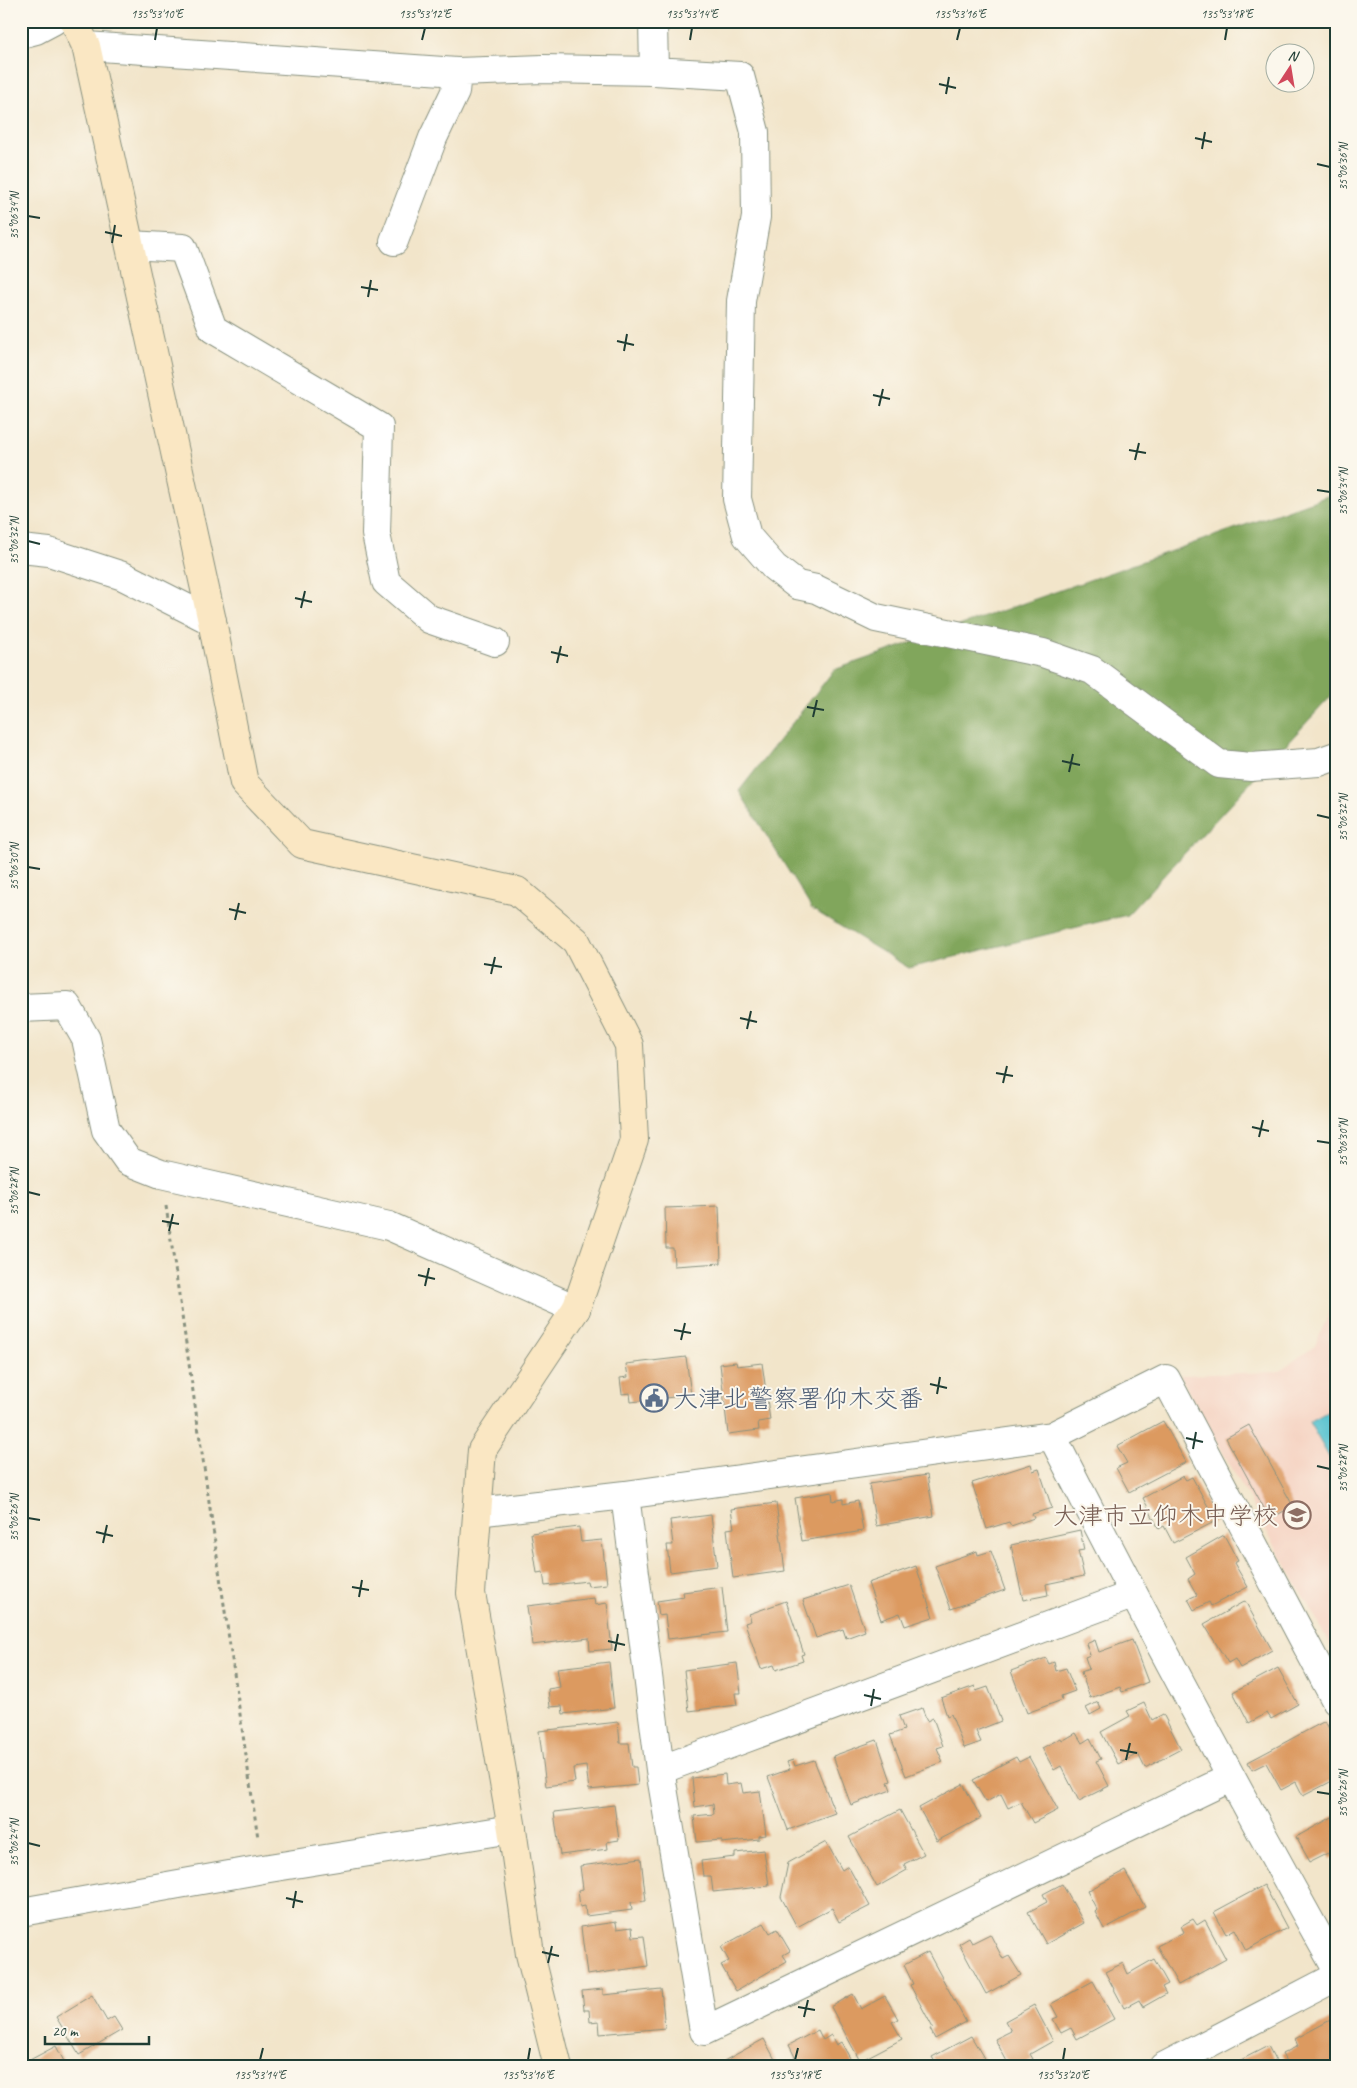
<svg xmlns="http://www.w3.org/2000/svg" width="1357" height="2088" font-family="Caveat,'Klee One',sans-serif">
  <rect width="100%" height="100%" fill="#fbf7ec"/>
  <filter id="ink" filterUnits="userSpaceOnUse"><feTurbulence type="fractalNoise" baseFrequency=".02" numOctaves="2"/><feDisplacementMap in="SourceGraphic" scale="10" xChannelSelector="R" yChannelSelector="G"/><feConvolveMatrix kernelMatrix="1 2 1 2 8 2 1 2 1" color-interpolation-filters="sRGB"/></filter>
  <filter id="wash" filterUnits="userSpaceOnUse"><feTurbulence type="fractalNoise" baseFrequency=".0096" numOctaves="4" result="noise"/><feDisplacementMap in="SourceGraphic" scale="20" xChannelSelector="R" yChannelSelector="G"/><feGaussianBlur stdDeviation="1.12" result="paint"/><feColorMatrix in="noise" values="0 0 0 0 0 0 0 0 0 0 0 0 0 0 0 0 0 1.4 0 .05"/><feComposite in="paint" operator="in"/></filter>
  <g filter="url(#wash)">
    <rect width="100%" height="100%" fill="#f2e5ca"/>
    <path fill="#f5d3c2" d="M1336,1296v359l-156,-280 98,-3 37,-26z"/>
    <path fill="#81a65b" stroke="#507248" d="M1336,493v198l-209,224 -218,53 -97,-59 -73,-118 95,-121z"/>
    <path fill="#56c2cf" stroke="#3a8082" d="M1336,1407v62l-27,-47z"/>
    <g id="blocks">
      <path fill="#dc9a61" d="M719,1206l2,57 -47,3 -1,-18h-7l-1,-40z
        M686,1357l5,38 -60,7 -1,-9 -8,1 -2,-16 8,-1 -2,-13z
        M736,1362l1,4 25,-3 8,57 -12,2 1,8 -31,4 -8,-70z
        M1163,1421l23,41 -57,30 -13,-24 11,-5 -10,-17z
        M1249,1425l44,81 -23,13 -44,-81z
        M1031,1464l2,7 6,-2 13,39 -20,6 2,4 -23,8 -2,-4 -22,7 -15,-46z
        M927,1475l7,41 -58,10 -7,-42z
        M1183,1476l3,4 6,-3 24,44 -43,22 -9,-17 -5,3 -16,-31z
        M832,1492l1,9 10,-2v5l15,-3 5,30 -61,10 -7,-43z
        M776,1503l9,68 -52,7 -6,-49 7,-1 -3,-19z
        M711,1515l6,51 -47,6 -3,-27h6l-3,-25z
        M579,1527l2,15 21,-2 5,44 -19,2 -1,-5 -42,5 -2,-14 -6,1 -6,-40z
        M1080,1530l4,20 -6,1 6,25 -38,8 2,11 -25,5 -12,-55z
        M1224,1535l14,26 -4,2 14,24 -37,19 -2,-4 -15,8 -6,-11 9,-4 -9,-16 7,-5 -9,-17z
        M977,1551l1,4 13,-4 14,39 -54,19 -16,-43z
        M916,1566l17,51 -28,9 -5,-13 -19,7 -13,-37z
        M849,1585l16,46 -19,7 -3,-9 -27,9 -13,-38z
        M722,1587l5,45 -59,7 -3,-24 -6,1 -2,-15 27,-4 -1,-5z
        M594,1598l1,7 12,-2 5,46 -22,2 -1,-13 -57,7 -5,-39z
        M786,1601l18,53 -3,1 2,6 -27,9 -2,-5 -13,4 -16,-46 6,-2 -2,-7z
        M1245,1601l27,49 -32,18 -5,-9 -7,4 -24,-39z
        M1095,1640l4,12 33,-12 16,42 -26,10 -2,-5 -30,11 -9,-26 8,-3 -4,-12 5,-2 -4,-11z
        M1046,1658l3,6 5,-2 2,9 10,-3 9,23 -14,5 1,4 -35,13 -16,-42z
        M609,1662l5,46 -51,6 -1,-8 -12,1 -2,-18 12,-2 -3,-19z
        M737,1663l4,30h-6l2,12 -48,6 -5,-41z
        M1278,1668l20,36 -27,15 -4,-6 -18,10 -16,-31z
        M975,1686l1,5 12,-4 13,34 -25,10 5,11 -17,6 -13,-34 -4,2 -6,-18z
        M1098,1702l3,7 -11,6 -4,-7z
        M1144,1703l8,17 11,-6 18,35 -36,19 -7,-14 -20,10 -17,-32 29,-16 -3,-5z
        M922,1708l5,13 6,-3 10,28 -6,2 6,14 -37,14 -16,-41 14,-5 -5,-14z
        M1325,1721l11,21v37l-33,17 -7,-14 -15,8 -15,-27 -14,7 -4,-8z
        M618,1722l2,21h9l3,24h4l2,18 -49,5 -3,-24 -13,2 2,14 -29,4 -7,-55z
        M1076,1733l6,10 8,-5 11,21 -5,2 13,25 -30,15 -18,-35 -7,4 -12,-22 19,-10 1,3z
        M877,1740l14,41 -3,1 3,8 -40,15 -18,-49z
        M1016,1757l3,5 10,-5 29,53 -25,13 -12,-21 -13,6 -7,-14 -15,8 -13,-22z
        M793,1760l2,6 19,-6 21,53 -47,17 -20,-53 22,-8 -3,-7z
        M725,1774l1,11 15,-2 2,10 17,-2 6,44 -7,1v3l-37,4v-3l-25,2 -3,-26 20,-2 -1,-10 -18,3 -3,-29z
        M963,1784l18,34 -44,23 -18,-33z
        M614,1805l5,35 -12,2 1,7 -48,6 -6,-43z
        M900,1810l24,44 -20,10 3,6 -30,17 -28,-50z
        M1336,1815v41l-5,3 -3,-6 -18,9 -14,-25z
        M826,1842l16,28 6,-4 22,40 -31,16 -7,-14 -35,19 -16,-30 7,-34z
        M764,1850l5,36 -56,6 -2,-16h-8l-2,-15 34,-4v-4z
        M641,1858l5,43 -15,1 1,8 -46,6 -1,-10 -5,1 -2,-17 5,-1 -3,-23z
        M1125,1871l20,36 -41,22 -9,-17 2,-2 -10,-19z
        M1062,1884l22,39 -38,21 -18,-32 19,-10 -4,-8z
        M1264,1885l23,43 -41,22 -11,-21 -9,5 -12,-22z
        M1193,1919l4,6 8,-5 21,39 -48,26 -21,-39 27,-14 -3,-6z
        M616,1922l1,7 15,-2 1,10 11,-1 4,30 -61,9 -6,-48z
        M764,1923l6,10 7,-4 13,22 -7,4 4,6 -51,30 -15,-26 8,-4 -8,-14z
        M990,1934l13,25 6,-3 12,19 -35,19 -27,-50 10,-6 3,5z
        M928,1952l38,70 -31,17 -5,-10 3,-1 -23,-43 3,-1 -9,-19z
        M1154,1959l14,25 -6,3 4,7 -23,13 -4,-7 -15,8 -19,-36 18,-9 5,11z
        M1093,1981l21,38 -37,20 -6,-11 -10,5 -8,-14 5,-2 -7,-13z
        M603,1989v6l58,-6 4,39 -65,6 -1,-13 -9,1 -1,-12h-5l-2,-19z
        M853,1994l8,15 24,-13 13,23 -6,3 10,17 -42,22 -29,-54z
        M92,1995l15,26 7,-4 8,13 -43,25 -23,-38z
        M1034,2005l19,36 -23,13 3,5 -15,8h-8l-15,-28 16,-8 -6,-10z
        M1336,2017v50h-47l-7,-13 16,-8 -3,-7z
        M818,2030l5,10 8,-5 5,10 5,-3 14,25h-55l-11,-22z
        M971,2036l17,29 -4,2h-46l-6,-10z
        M764,2039l15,28h-55l2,-2 -2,-4z
        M56,2046l11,21h-36l-3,-6z
        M1268,2046l11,21h-44l-2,-3z"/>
    </g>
  </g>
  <g filter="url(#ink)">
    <use href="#blocks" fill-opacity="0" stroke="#88917f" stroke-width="1"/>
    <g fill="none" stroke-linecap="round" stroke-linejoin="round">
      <g stroke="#88917f" stroke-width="30">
        <path id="street" d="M653,21l1,50
          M21,34l15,-4 17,-9
          M86,46l371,26 86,-3 111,2 86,5 15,56 1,85 -15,84 -4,198 10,37 27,31 23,18 19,4 60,29 167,35 49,17 127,94 32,3 68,-5 17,-6
          M394,241l39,-103 22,-46 2,-20
          M130,245l53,3 30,81 166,98 -3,107 10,48 43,37 66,23
          M21,549l28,3 74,24 89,45
          M21,1008l46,-2 19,33 20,91 22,31 33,13 228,52 187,83
          M1052,1436c91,179 186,356 284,532
          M625,1495l35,275 44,261 526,-253
          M477,1512l148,-17 427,-59 114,-57 170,322
          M660,1770l472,-175
          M21,1912l242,-43 249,-40
          M1163,2067l173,-90"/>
      </g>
      <g stroke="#88917f" stroke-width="30">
        <path id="secondary" d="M74,21l12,25 126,575 32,162 58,61 215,47 59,50 53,104 5,95 -58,169 -94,141 -11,143 41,236 18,125 28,113"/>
      </g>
      <path stroke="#88917f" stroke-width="3" stroke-dasharray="4 4" stroke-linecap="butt" d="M166,1206l92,632"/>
      <use href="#street" stroke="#fff" stroke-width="28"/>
      <use href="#secondary" stroke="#fae7c3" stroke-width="28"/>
    </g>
  </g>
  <path fill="none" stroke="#1f3d34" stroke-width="2" d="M155,40l2,-12M422,40l3,-12M690,40l2,-12M957,40l3,-12M1225,40l2,-12M939,84l17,4M946,94l3,-17M1195,138l17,4M1202,149l3,-17M1317,164l13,3M28,216l12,2M105,232l17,4M112,243l3,-18M361,287l17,3M368,297l3,-17M617,341l17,4M624,351l3,-17M873,395l17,4M879,406l4,-17M1129,450l17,3M1135,460l4,-17M1317,490l13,2M28,541l12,3M295,598l17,4M301,608l4,-17M551,652l17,4M557,663l4,-17M807,707l17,3M813,717l4,-17M1062,761l18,4M1069,772l4,-18M1317,815l13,3M28,867l12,2M229,909l17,4M235,920l4,-17M484,964l18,3M491,974l4,-17M740,1018l17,4M747,1029l4,-18M996,1073l17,3M1003,1083l4,-17M1252,1127l17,4M1259,1137l4,-17M1317,1141l13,2M28,1192l12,3M162,1221l17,3M169,1231l4,-17M418,1275l17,4M425,1286l4,-18M674,1330l17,3M681,1340l4,-17M930,1384l17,4M937,1394l3,-17M1186,1438l17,4M1193,1449l3,-17M1317,1466l13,3M28,1518l12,2M96,1532l17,4M103,1543l4,-18M352,1587l17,3M359,1597l3,-17M608,1641l17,4M615,1651l3,-17M864,1695l17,4M871,1706l3,-17M1120,1750l17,3M1126,1760l4,-17M1317,1792l13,2M28,1843l12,3M286,1898l17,4M293,1908l3,-17M542,1952l17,4M548,1963l4,-17M798,2007l17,3M804,2017l4,-17M260,2060l3,-12M528,2060l2,-12M795,2060l3,-12M1063,2060l2,-12"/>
  <defs>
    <g id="civic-ring" transform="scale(1.4375)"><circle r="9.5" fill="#fbf7ec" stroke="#5c6f8a" stroke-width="1.5"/><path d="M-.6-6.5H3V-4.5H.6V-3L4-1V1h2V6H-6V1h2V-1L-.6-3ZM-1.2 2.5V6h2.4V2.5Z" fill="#5c6f8a"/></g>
    <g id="school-ring" transform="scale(1.4375)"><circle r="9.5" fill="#fbf7ec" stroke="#8d6e63" stroke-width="1.5"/><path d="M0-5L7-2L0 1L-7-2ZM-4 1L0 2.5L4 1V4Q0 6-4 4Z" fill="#8d6e63"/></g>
  </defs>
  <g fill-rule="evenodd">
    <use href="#civic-ring" x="654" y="1398"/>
    <use href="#school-ring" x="1297" y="1515"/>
  </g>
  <g text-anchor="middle" stroke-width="4" stroke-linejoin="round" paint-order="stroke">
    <g font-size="25" fill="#4e5e75" stroke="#fbf7ec" text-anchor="start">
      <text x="673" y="1407">大津北警察署仰木交番</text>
    </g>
    <g font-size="25" fill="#785e54" stroke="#fbf7ec" text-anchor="end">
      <text x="1278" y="1524">大津市立仰木中学校</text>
    </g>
  </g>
  <rect width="1357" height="2088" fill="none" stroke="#fbf7ec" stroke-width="55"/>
  <g transform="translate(1290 68) rotate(12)"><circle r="24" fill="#fbf7ec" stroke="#a3ada2"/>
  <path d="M0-4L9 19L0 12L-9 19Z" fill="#d1495b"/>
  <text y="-8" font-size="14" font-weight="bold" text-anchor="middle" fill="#1f3d34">N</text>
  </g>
  <path d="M45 2036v8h104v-8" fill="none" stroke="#1f3d34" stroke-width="2.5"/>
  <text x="52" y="2036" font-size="15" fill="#1f3d34" stroke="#fbf7ec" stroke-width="4" paint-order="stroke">20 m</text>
  <rect x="28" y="28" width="1302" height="2032" fill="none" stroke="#1f3d34" stroke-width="2"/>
  <g font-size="12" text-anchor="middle" fill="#1f3d34">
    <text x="157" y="18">135°53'10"E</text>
    <text x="425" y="18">135°53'12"E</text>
    <text x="692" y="18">135°53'14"E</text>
    <text x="960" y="18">135°53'16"E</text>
    <text x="1227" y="18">135°53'18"E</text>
    <text transform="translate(1343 167) rotate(-90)" y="4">35°06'36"N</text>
    <text transform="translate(14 216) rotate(-90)" y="4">35°06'34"N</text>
    <text transform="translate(1343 492) rotate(-90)" y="4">35°06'34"N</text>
    <text transform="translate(14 541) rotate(-90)" y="4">35°06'32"N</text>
    <text transform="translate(1343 818) rotate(-90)" y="4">35°06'32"N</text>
    <text transform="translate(14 867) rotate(-90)" y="4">35°06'30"N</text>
    <text transform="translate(1343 1143) rotate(-90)" y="4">35°06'30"N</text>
    <text transform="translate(14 1192) rotate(-90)" y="4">35°06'28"N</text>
    <text transform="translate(1343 1469) rotate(-90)" y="4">35°06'28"N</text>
    <text transform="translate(14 1518) rotate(-90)" y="4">35°06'26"N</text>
    <text transform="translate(1343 1794) rotate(-90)" y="4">35°06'26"N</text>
    <text transform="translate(14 1843) rotate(-90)" y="4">35°06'24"N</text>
    <text x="260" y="2079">135°53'14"E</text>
    <text x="528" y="2079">135°53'16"E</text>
    <text x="795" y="2079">135°53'18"E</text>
    <text x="1063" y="2079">135°53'20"E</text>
  </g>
</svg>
